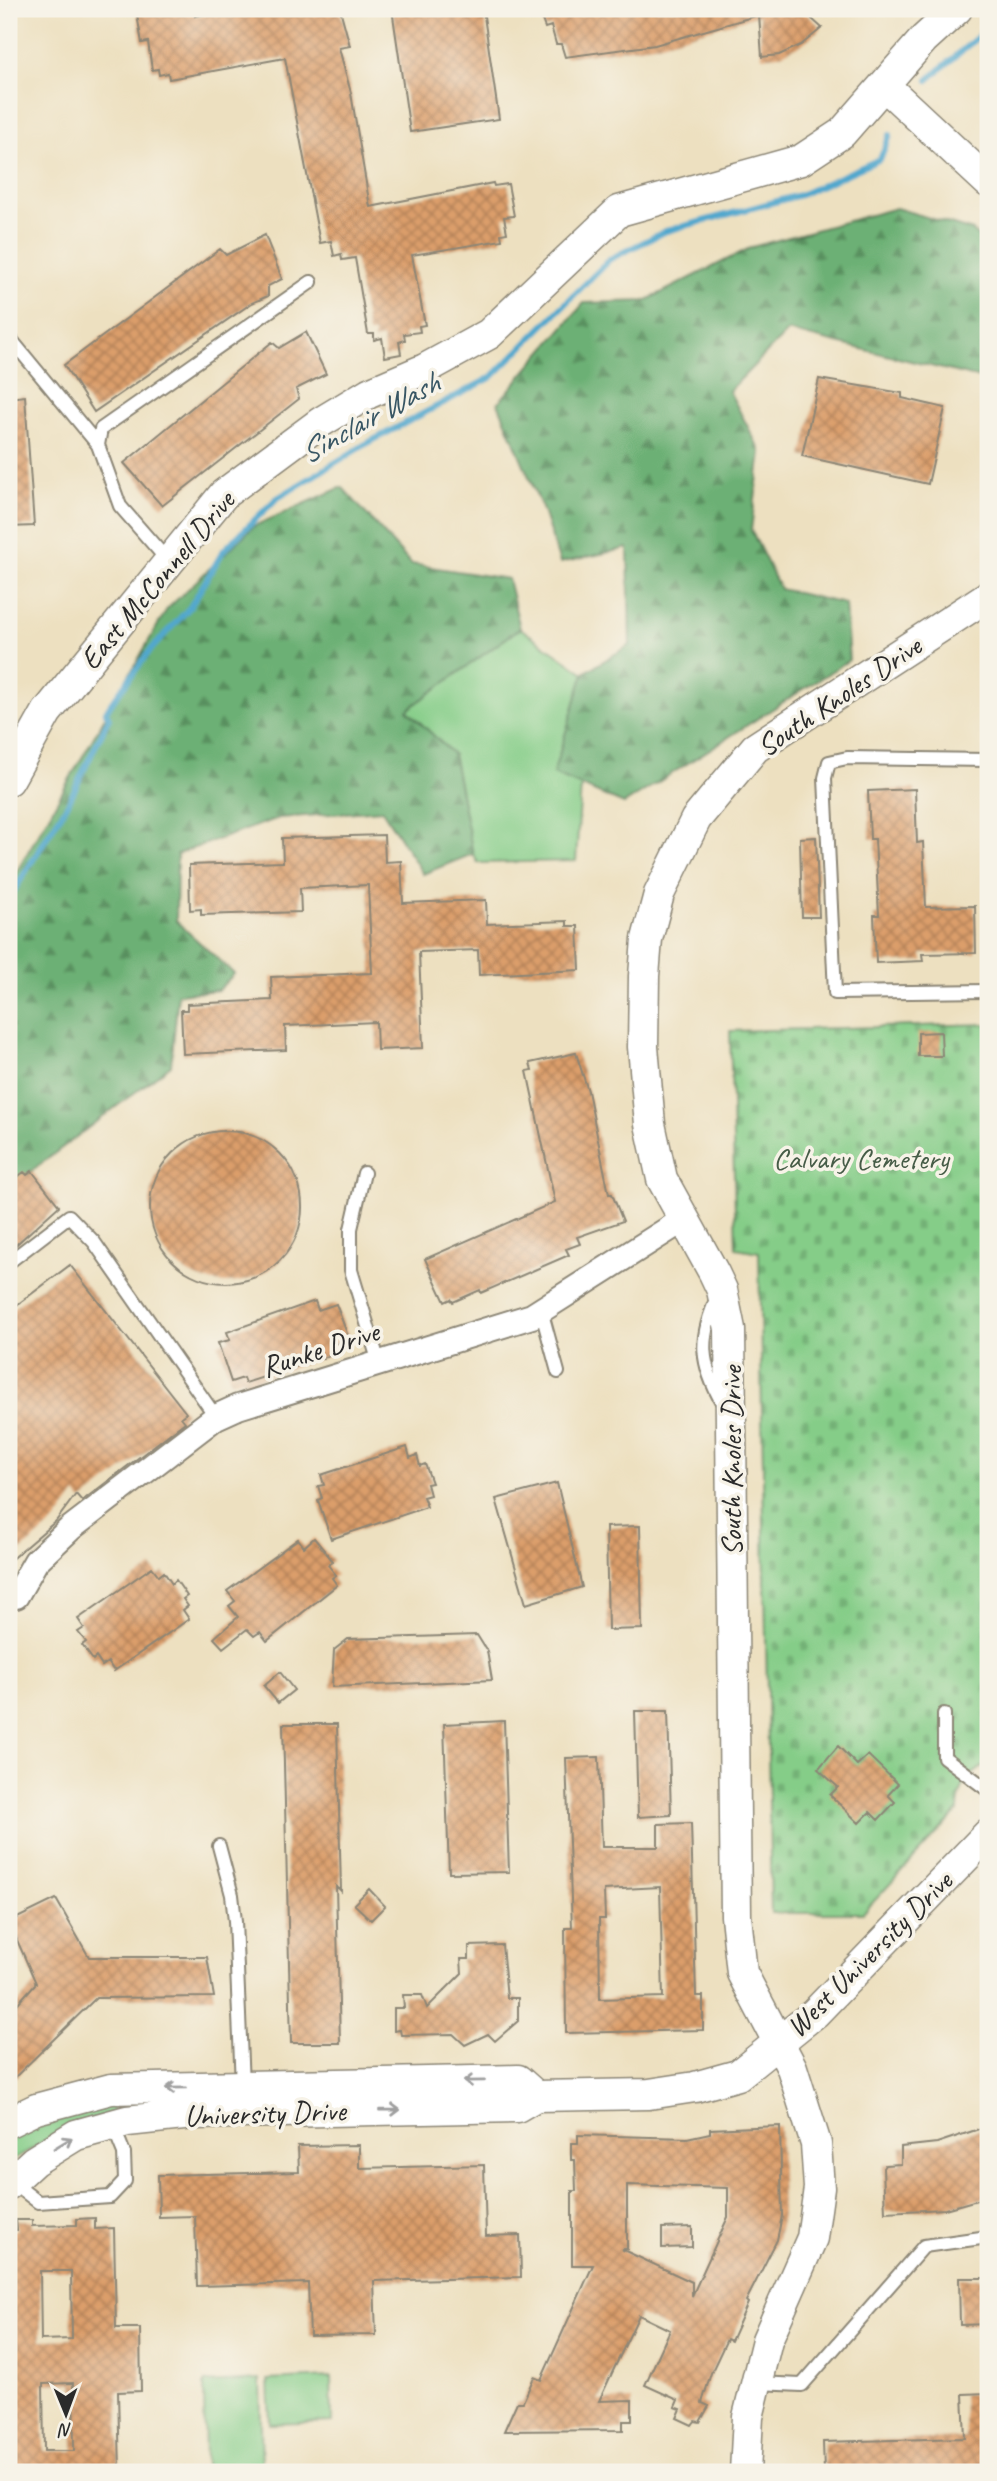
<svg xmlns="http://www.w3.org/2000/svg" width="997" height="2481" font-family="Caveat,sans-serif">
  <defs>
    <pattern id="forest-firs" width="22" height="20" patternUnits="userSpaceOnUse" patternTransform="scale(1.75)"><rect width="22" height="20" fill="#6cb074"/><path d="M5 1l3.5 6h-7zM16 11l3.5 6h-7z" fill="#598f5f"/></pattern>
    <pattern id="cemetery-stones" width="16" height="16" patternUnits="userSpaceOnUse" patternTransform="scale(1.75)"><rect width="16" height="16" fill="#85cd88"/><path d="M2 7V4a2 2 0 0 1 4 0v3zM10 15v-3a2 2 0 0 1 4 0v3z" fill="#73b076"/></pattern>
    <pattern id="building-cross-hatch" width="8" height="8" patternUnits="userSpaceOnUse" patternTransform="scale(1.75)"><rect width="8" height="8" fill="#db9e6b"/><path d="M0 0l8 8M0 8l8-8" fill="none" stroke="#b28158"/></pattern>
  </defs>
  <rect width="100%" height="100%" fill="#f7f3e8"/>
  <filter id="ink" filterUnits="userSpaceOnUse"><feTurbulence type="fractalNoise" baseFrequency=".0143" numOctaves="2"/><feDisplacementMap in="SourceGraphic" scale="14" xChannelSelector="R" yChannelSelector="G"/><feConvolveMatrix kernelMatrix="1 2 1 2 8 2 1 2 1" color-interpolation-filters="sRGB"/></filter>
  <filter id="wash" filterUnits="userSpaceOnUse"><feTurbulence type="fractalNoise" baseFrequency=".00686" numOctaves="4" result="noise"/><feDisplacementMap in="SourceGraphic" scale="28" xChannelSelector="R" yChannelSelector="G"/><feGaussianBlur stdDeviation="1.57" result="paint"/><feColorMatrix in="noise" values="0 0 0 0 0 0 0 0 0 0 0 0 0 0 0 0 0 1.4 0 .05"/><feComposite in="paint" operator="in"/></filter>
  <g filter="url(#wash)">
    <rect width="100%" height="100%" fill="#ede0c0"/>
    <path fill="#85cd88" stroke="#587c5a" stroke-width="2" d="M520,628l64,45 -30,101 27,11 -5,76 -98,2 -5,-9 -20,-100 -46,-44z
      M110,2102l5,10 -45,13 -61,38v-30z
      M331,2377l1,45 -62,2 -2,-44z
      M260,2380l2,92h-57l-1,-89z"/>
    <path fill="url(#forest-firs)" stroke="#4c6e50" stroke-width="2" d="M896,208l77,23 15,16v133l-200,-49 -59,60 32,61 -10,78 29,59 65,15 4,56 -225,144 -71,-30 31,-101 46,-28 -2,-97 -68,15 -18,-55 -44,-105 86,-100 61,-2 107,-54z
      M342,487l69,77 97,15 12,49 -113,82 46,44 20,100 -50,20 -41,-64 -103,8 -102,36 -1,67 58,53 -16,16 -40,4 -7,71 -162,123v-303l158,-276 87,-83z"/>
    <path fill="url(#cemetery-stones)" stroke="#587c5a" stroke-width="2" d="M988,1024v740c-21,11 -30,24 -30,47l-95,102h-92l-12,-661 -23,-4 -6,-217z"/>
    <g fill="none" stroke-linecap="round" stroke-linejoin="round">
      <path stroke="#51a7cd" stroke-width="6" d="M928,80l60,-52
        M9,899l59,-96 41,-85 -3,-6 4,-7 39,-53 41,-45 34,-57 52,-51 88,-54 128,-68 118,-118 56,-28 134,-36 80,-36 10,-24"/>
    </g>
    <g id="blocks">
      <path fill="url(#building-cross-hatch)" fill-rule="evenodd" d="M136,9h58l1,7 36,-7h109l10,37 -11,2 12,45 19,114 123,-24 1,3 14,-2 6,32 -10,1 3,16 -6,1 1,6 -90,15 13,70 -6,1 1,6 -16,2 1,6 -6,2 2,12 -16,3 -3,-19 -8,2v-6h-6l-13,-76 -13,2 -1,-6 -7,2 -3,-15 -11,2 -35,-185 -116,21 -1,-6 -9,2 -1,-6 -6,1 -4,-28 -6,1z
        M392,9h91l16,110 -89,13z
        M538,9h263l21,19 -21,17 -22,10 -17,2 -3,-42 -104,30 -90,12 -4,-13h-5l-5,-18 -6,2z
        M265,235l17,44 -14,7v10l-16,7 -158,109 -30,-47 156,-116 6,6z
        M306,332l20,42 -30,15 3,10 -137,107 -38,-43 148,-121 7,6z
        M819,379l83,14v5l43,10 -17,76 -126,-28z
        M25,396l9,130 -25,1v-129z
        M915,789l2,54 6,-1 3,65 49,-1 1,47 -54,1 1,7 -47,2 -2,-48h5l-4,-76h-5l-2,-48z
        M384,835l1,27 16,-1 2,42 83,-3 1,24 80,-3v5h11l2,44 -101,5 -1,-25 -59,2 4,96 -46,2 -1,-28 -91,4 1,24 -103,4 -2,-44h6v-6l85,-4 -1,-23 101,-4 -4,-88 -68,3 1,24 -100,3v-6l-11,1 -1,-45 94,-3 -1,-24z
        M816,837l3,80h-17l-2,-79z
        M941,1032l1,24h-24v-23z
        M576,1053l12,38 21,103h3l11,27 -46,16 3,7 -14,5 3,6 -88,38 -1,-3 -27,12 -2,-3 -6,3 -20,-43 130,-57 -28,-131 5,-1 -2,-7z
        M150 1207a76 76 0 1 1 152 0a76 76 0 1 1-152 0Z
        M32,1171l27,35 -50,45v-68l15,-11 3,3z
        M70,1265l116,148 -5,4 4,5 -103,79 -6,-7 -20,27 -47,40v-250z
        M315,1301l3,9 18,-6 13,35 -17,6 3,9 -90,29 -2,-5 -12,4 -13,-39 12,-3 -3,-8z
        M407,1447l3,11 7,-3 3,11 5,-2 7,19 -5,1 3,11 -7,2 4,10 -96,32 -13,-39 4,-2 -4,-12 6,-1 -3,-10z
        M557,1483l25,104 -56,17 -30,-105z
        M640,1526l2,103 -34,1 -2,-103z
        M314,1538l19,23 -5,4 8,10 -4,3 5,7 -70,56 -7,-9 -6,4 -7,-7 -24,19 -9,-10 24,-21 -9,-11 6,-5 -8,-10 71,-52 6,8z
        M152,1567l7,9 5,-4 8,12 4,-4 11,16 -4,3 5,7 -5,4 6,9 -75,52 -6,-9 -6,4 -6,-9 -3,3 -11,-15 4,-3 -8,-10 6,-4 -6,-9z
        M477,1635l10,16 5,29 -160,7 2,-37 14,-11z
        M280,1672l14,18 -16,13 -14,-17z
        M635,1711h33l3,104 -33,2z
        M504,1721l5,151 -60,1 -5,-149z
        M283,1724h54l4,167 -5,-5 4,157h-49z
        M838,1746l19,19 11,-10 30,29 -10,11 7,7 -17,18 -8,-8 -11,11 -29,-28 8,-8 -20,-18z
        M599,1757l3,90h56v-23l33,-1 5,173h7v34l-137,3 -1,-105h7l-6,-170zM660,1887l3,110 -63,2 -1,-80h6l-1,-29z
        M369,1889l16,17 -14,14 -17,-16z
        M56,1899l33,58h118l7,40 -118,1 -87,85v-70l27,-30 -27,-61z
        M502,1945l5,53h11v23l-23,20 -7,-7 -23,11 -12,-11 -52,1 -1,-5 -6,1v-23h10l-1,-13h19l5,13 35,-35 -1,-14h8v-13z
        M780,2126l2,90 -5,24 -31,61 2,2 -17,38 -4,-2 -16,34 -9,30 7,3 -9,16 -5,-1 -3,4 -15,-7 4,-9 -6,-2 3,-7 -33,-15 25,-55 -31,-15 -40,86 33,-1v21h-9v9l-119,1 13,-29h6l11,-25 7,3 52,-115h-21v-74h4l-1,-31h-4v-17h7v-8l109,3 23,-5v-4zM627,2185l101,3v29l-36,79v-14l-71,-33h6z
        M988,2126v71l-43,12 -60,3 -2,-44 2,-3 16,-1v-17l36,-4z
        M359,2145v23l125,-3 2,71 34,-1 1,42 -147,4 2,54 -66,1 -2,-53 -111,3 -2,-70 -36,1 -1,-42 141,-3 -1,-26z
        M95,2218v11l19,-1 2,100h24l1,63 -23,1 2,80h-111v-242h8l-1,-10h16v6l45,-1v-6zM40,2271h31l1,68 -31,1zM73,2383l1,68h-30l-1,-67z
        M692,2227v20l-30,1v-20z
        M959,2278h29v46l-28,1z
        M988,2393v79h-164l-1,-30 142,-4 -2,-44z"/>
    </g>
  </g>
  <g filter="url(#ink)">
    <use href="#blocks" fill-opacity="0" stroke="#8c8676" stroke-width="2"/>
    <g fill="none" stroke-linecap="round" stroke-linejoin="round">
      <g stroke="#8c8676" stroke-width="16">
        <path id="service" d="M9,337l89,108 22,61 48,55
          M98,445l3,-16 210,-147
          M988,760l-141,-2 -18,4 -4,16 10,215 153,-2
          M364,1173l-13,56v41l28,93
          M9,1262l60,-46 25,26 122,175
          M718,1296c-20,42 -18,68 5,108
          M541,1310l17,62
          M944,1714v43l44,33
          M219,1846l13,49 3,26 7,164
          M12,2182l26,20 72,-5 15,-16 -1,-28 -11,-27
          M757,2383l45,2 122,-139 64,-9"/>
      </g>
      <g stroke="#8c8676" stroke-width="28">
        <path id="minor" d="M16,1596l20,-35 35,-33 145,-111 22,-10 294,-91 151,-96"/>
      </g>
      <g stroke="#8c8676" stroke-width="33">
        <path id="tertiary" d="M885,86l103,96
          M9,780l38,-68 177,-218 97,-72 48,-29 56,-24 64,-35 130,-123 182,-51 41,-27 82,-94 33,-30
          M9,2122l27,-13 75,-20 407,-9 18,16
          M9,2184l25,-23 42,-26 51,-14 66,-7 324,-7 19,-11 113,-2 46,-7 43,-12 77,-62 173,-179
          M745,2472l3,-55 19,-77 45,-102 7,-50 -3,-44 -24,-76 -50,-95 -6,-57 -6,-587 -8,-39 -8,-17 -52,-94 -12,-55 -7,-77 1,-71 3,-37 12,-45 37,-75 59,-71 233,-152"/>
      </g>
      <use href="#service" stroke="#fff" stroke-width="12"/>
      <use href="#minor" stroke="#fff" stroke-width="24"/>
      <use href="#tertiary" stroke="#fff" stroke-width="30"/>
    </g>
    <defs><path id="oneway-shaft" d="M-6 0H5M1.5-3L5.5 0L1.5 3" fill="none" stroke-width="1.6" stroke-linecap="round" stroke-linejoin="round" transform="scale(1.75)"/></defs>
    <g stroke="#a0a0a0">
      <use href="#oneway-shaft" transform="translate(474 2081) rotate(179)"/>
      <use href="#oneway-shaft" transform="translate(176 2088) rotate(179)"/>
      <use href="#oneway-shaft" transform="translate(390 2110) rotate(-1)"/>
      <use href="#oneway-shaft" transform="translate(63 2143) rotate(-31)"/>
    </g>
  </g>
  <g text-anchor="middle" stroke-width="7" stroke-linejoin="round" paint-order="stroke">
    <g font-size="30" fill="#2b2b2b" stroke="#f7f3e8">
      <text transform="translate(157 580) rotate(-50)" y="10">East McConnell Drive</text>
      <text transform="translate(839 696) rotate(-34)" y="10">South Knoles Drive</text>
      <text transform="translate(320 1349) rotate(-18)" y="10">Runke Drive</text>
      <text transform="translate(731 1461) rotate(-90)" y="10">South Knoles Drive</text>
      <text transform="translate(869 1954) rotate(-45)" y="10">West University Drive</text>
      <text transform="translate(265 2113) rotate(-2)" y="10">University Drive</text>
    </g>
    <g font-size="30" fill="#465c47" stroke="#f7f3e8">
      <text x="861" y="1168">Calvary Cemetery</text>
    </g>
    <g font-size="32" font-style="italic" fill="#385664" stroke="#f7f3e8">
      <text transform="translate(369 417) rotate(-29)" y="11">Sinclair Wash</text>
    </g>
  </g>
  <rect width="997" height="2481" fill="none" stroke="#f7f3e8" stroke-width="35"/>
  <g transform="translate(66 2414) rotate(179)" stroke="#f7f3e8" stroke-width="5" paint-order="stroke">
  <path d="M0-5L12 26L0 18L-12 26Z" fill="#2b2b2b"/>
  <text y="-10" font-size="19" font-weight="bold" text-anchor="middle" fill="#2b2b2b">N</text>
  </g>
</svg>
